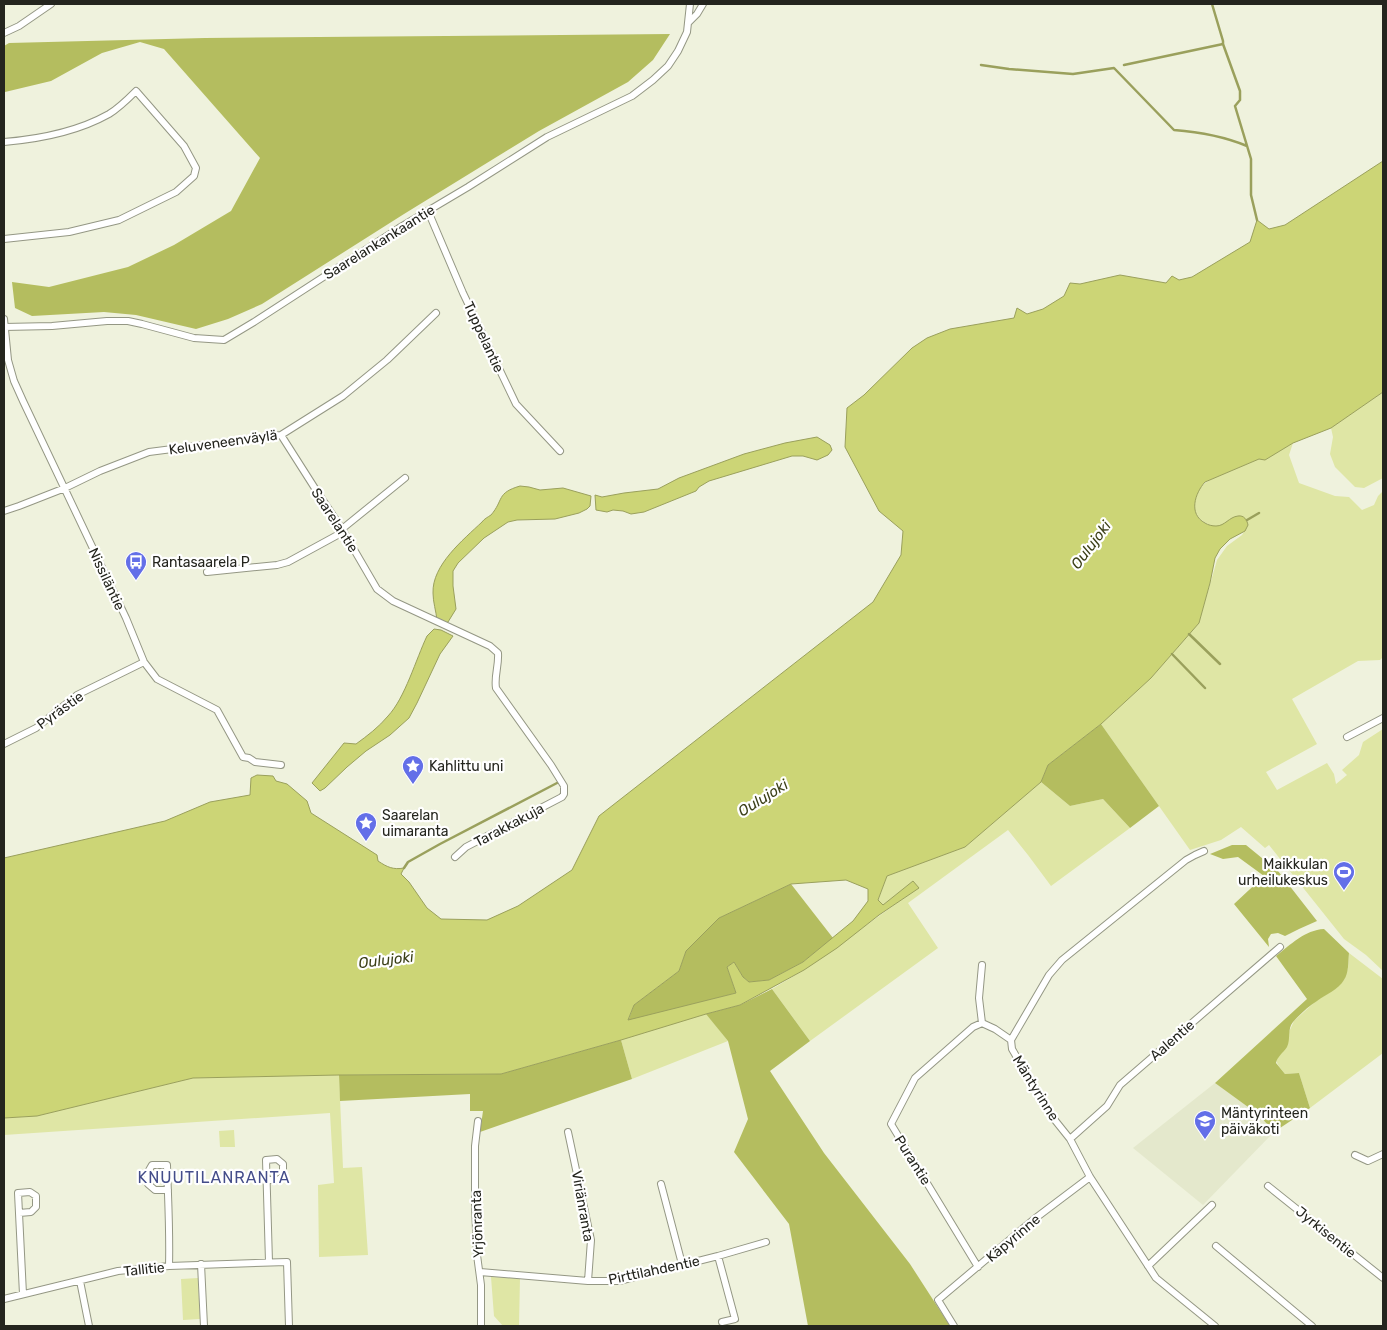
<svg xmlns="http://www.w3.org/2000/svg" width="1387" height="1330" font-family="Rubik,sans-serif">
  <rect width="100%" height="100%" fill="#eff2dd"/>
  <path fill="#e4e8cc" d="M1215,1083l44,32 15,17 -71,73 -70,-57z"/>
  <path fill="#dfe6a5" d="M1383,392v86l-19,10 -9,-1 -20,-20 -5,-13 3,-17 -2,-9z
    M1293,443l-4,12 10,28 36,13 14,1 13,13 12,-5 4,-9 5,-5v166l-3,3 -22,1 -66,38 25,45 -51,28 11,18 50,-27 7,11 2,10 11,-9 -5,-5 17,-15 4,-13 20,-13v242l-17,-16 -22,-16 -75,-94 -4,3 -24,-21 -20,13 -31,10 -89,-126 50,-46 48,-55 18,-63 10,-14 15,-11 6,-10 -10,-9c-7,3 -14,10 -21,10 -4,1 -8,-1 -11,-3 -20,-10 -12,-36 6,-44l47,-20 6,1z
    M1041,782l29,24 33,-7 27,29 -79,58 -23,-31 -20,-25 -100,73 30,45 -128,93 -38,-52 32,-19 114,-82 -5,-7 -30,24 -5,-4 9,-25 78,-29z
    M1349,953l34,26v74l-73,55 -11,-35 -14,1 -7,-9 -2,-5 18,-39 22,-20 18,-12 10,-9 4,-12z
    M706,1013l22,28 -96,38 -11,-39z
    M339,1075l4,93 19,-1 6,88 -49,2 -1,-72 16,-2 -4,-70 -326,22v-17l33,-2 156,-38z
    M234,1130l1,17h-15l-1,-16z
    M491,1277l29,1 -1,48h-16l-9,-10z
    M198,1278l2,41 -17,1 -2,-41z"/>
  <path fill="#b4bd5f" d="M670,34l-17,26 -25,22 -89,49 -135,83 -142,90 -34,15 -32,10 -60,-14 -32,-3 -72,4 -17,-8 -3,-26 37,5 79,-20 46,-22 57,-34 29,-53 -96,-109 -24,-7 -38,11 -51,28 -46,11 -1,-46 5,-3 196,-5z
    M1101,724l58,82 -29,22 -27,-29 -33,7 -29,-24 7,-17z
    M1232,845h14l32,26 39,50 -18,8 -14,7 -7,-3 -7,1 -3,5 1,8 -35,-43 30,-28 -26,-19 -15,2 -13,-5z
    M791,884l42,54 -30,24 -34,18 -20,2 -6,-5 -9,-15 -7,5 9,26 -108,28 6,-16 45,-34 7,-20 33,-33z
    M1324,929l25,24c-1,9 0,19 -5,27 -6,10 -18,14 -27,21 -8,5 -17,13 -24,21 -6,7 -2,17 -6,25 -4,6 -10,10 -11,16l9,11 14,-1 11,35 -36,24 -15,-17 -44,-32 92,-84 -31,-43c14,-11 29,-26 48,-27z
    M772,989l38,52 -40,30 54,82 86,111 40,62h-142l-19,-102 -55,-72 14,-33 -20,-78 -22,-27 34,-9z
    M621,1040l11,39 -152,53 3,-21h-13v-17l-130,7 -1,-26 162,-1z"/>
  <path fill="#ccd576" stroke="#9aa05c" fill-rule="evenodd" d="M1383,161v231l-52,36 -38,15 -28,17 -6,-1 -54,23c-10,11 -17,32 0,41 3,2 7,3 11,3 9,0 13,-9 22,-10 6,-1 9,4 10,9l-3,6 -15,8 -10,10 -5,9 -5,25 -11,40 -48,55 -50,46 -53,41 -7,17 -76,65 -78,29 -9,24 5,5 30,-24 6,7 -40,27 -42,33 -33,22 -64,35 -34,9 -85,26 -120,34 -162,1 -146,3 -156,38 -33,2v-260l161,-37 45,-19 40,-7 1,-17 6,-3 16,1 3,5 11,3 20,17 4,12 66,42 1,6c9,6 15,9 26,7l-3,6 8,8 18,26 14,11 46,1 31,-14 54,-36 27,-54 274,-214 28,-47 2,-24 -24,-20 -34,-64 2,-39 17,-13 48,-47 15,-10 23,-9 64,-11 3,-10 10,6 16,-5 21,-13 6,-13 10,1 40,-9 46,8 6,-7 7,4 13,-3 58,-35 7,-22 12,9 16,-4zM846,880l22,9v12l-15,20 -50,41 -34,18 -20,2 -6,-5 -9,-15 -7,5 9,26 -108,27 6,-15 45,-34 7,-20 33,-33 72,-34z
    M817,437l13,8 2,5 -4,5 -11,5 -14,-4h-11l-83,25 -10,6 -3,4 -52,21 -13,2 -8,-3 -10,-1 -6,2 -11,-2 -1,-15 7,2 22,-4 34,-4 21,-11 65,-24 41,-11z
    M520,486l9,1 11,3 23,-2 28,8 -1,10 -3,3 -8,4 -24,6 -38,1 -9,2 -24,16 -26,25 -5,8v15l3,23 -8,13 -3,1 -8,-3c-1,-9 -4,-18 -4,-27 -1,-28 30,-53 49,-71 2,-3 6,-5 9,-7 13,-15 5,-22 29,-29z
    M434,629l7,1 12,6 -13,18 -23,49 -8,15 -19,17 -24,16 -19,16 -22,21 -5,3 -8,-8 32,-40 12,1c11,-8 23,-17 32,-28 17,-18 28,-57 39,-80z"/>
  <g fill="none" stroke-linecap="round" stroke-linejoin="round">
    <path stroke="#9aa05c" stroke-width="2.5" d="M1212,4l11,37v3l17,47v9l-5,6 16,53v36l6,25
      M981,65l28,4 64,5 41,-6 60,62c26,2 49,6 73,16
      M1124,65l99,-21
      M1247,520l12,-7
      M1189,634l31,30
      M1172,654l33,34
      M404,868l4,-6 32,-18 117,-61"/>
    <g stroke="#949784" stroke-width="8">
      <path id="minor" d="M689,22l8,-8 6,-10
        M4,33l15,-7 32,-22
        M4,142c36,-3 73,-10 105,-28 10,-6 19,-15 27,-23l48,55 12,22 -2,8 -18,16 -57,28 -50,12 -65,7
        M428,211l35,82 53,111 44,47
        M4,319l4,41 6,21 9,20 103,217 18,44 13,17 60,31 26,47 6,1 6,4 26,3
        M4,327l48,-1 55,-5h21l14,3 52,14 30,2 30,-18 145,-94 69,-41 79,-50 85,-41 21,-16 15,-14 10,-15 9,-19 3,-28
        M281,435l35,55 26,39 35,60 16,12 97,45 8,7c1,13 -4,23 -2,35l55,77 13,21v8l-2,3 -96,50 -11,10
        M4,511l15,-5 46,-18 35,-17 49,-19 132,-17 62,-39 44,-36 49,-47
        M342,529l63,-51
        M207,572l70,-7 11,-3 55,-30
        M1347,737l36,-19
        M4,744l32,-16 41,-33 67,-33
        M1204,851l-9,4 -9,5 -124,100 -13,15 -38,65 1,9 38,65 20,25 20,38 66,101 59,48
        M982,965l-3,33 3,25
        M478,1121l-3,25v59l2,50 4,30v41
        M568,1132l23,108 -3,41
        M1070,1139l37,-33 13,-21 160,-138
        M1355,1155l13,6 15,-7
        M266,1180h12l5,-4v-12l-6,-5 -11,1 3,102
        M661,1184l21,80
        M1268,1186l115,92
        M168,1190h-13l-7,-6v-12l4,-7h15c1,34 3,67 2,101
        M19,1213l12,-1 5,-5v-11l-6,-4 -12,1 5,101
        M1216,1246l96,80
        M718,1256l17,63 -13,3
        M201,1264l3,62
        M1148,1266l64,-61
        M978,1267l-87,-143 24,-46 58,-51 9,-4 13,6 16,11
        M480,1272l108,9h31l99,-25 48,-14
        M80,1281l9,45
        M4,1299l114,-28 51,-5 118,-4 2,64
        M954,1326l-16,-26 95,-80 57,-43"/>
    </g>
    <use href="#minor" stroke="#fff" stroke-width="6"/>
  </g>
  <defs>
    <g id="bus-pin" transform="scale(1.125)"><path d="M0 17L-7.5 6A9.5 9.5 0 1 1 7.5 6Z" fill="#636fe8" stroke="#fff"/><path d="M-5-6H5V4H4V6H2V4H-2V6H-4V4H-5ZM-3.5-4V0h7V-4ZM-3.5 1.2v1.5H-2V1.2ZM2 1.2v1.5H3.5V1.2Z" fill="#fff"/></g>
    <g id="sight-pin" transform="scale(1.125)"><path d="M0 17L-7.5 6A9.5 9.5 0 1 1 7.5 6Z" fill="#636fe8" stroke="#fff"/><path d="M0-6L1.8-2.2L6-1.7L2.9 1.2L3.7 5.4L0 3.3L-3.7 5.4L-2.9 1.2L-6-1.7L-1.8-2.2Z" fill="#fff"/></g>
    <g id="stadium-pin" transform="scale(1.125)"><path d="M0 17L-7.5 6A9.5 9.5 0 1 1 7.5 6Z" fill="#636fe8" stroke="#fff"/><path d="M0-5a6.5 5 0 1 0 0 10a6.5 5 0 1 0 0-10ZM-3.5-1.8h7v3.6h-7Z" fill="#fff"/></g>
    <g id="school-pin" transform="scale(1.125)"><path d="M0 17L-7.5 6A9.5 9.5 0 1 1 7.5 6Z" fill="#636fe8" stroke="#fff"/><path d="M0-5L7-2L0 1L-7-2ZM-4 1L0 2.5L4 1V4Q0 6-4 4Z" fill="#fff"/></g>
  </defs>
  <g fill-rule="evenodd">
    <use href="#bus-pin" x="136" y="562"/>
    <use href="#sight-pin" x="413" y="766"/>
    <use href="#sight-pin" x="366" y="823"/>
    <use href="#stadium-pin" x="1344" y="872"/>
    <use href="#school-pin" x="1205" y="1121"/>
  </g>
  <g text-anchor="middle" stroke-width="4.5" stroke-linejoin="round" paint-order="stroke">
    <g font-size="14" fill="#24251e" stroke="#fff">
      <text transform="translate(379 242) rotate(-32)" y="5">Saarelankankaantie</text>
      <text transform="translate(484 337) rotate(65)" y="5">Tuppelantie</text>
      <text transform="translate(223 442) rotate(-8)" y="5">Keluveneenväylä</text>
      <text transform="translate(335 520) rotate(57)" y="5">Saarelantie</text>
      <text transform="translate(107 579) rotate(65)" y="5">Nissiläntie</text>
      <text transform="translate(60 710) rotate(-36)" y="5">Pyrästie</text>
      <text transform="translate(509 825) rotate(-28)" y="5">Tarakkakuja</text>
      <text transform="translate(1172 1040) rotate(-41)" y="5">Aalentie</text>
      <text transform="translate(1036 1088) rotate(58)" y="5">Mäntyrinne</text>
      <text transform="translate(913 1160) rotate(58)" y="5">Purantie</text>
      <text transform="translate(583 1206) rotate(80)" y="5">Viriänranta</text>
      <text transform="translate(477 1224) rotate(-92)" y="5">Yrjönranta</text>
      <text transform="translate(1326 1232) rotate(39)" y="5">Jyrkisentie</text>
      <text transform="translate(1013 1238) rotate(-40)" y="5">Käpyrinne</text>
      <text transform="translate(144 1269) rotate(-6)" y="5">Tallitie</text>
      <text transform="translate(654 1270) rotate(-12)" y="5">Pirttilahdentie</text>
    </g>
    <g font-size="14" fill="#24251e" stroke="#fff" text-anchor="start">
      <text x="152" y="567">Rantasaarela P</text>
      <text x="429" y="771">Kahlittu uni</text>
      <text x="382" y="820">Saarelan<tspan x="382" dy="16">uimaranta</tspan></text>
      <text x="1328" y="869" text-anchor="end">Maikkulan<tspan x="1328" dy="16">urheilukeskus</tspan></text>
      <text x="1221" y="1118">Mäntyrinteen<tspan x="1221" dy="16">päiväkoti</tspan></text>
    </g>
    <g font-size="15" font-style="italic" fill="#3c4018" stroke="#fff">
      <text transform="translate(1091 545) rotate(-53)" y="5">Oulujoki</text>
      <text transform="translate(763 798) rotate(-32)" y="5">Oulujoki</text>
      <text transform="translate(386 960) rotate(-7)" y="5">Oulujoki</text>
    </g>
    <g font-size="16" letter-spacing="1" fill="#444d8a" stroke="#fff">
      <text x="214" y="1183">KNUUTILANRANTA</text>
    </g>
  </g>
  <rect width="1387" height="1330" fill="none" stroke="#24251e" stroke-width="10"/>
</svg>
